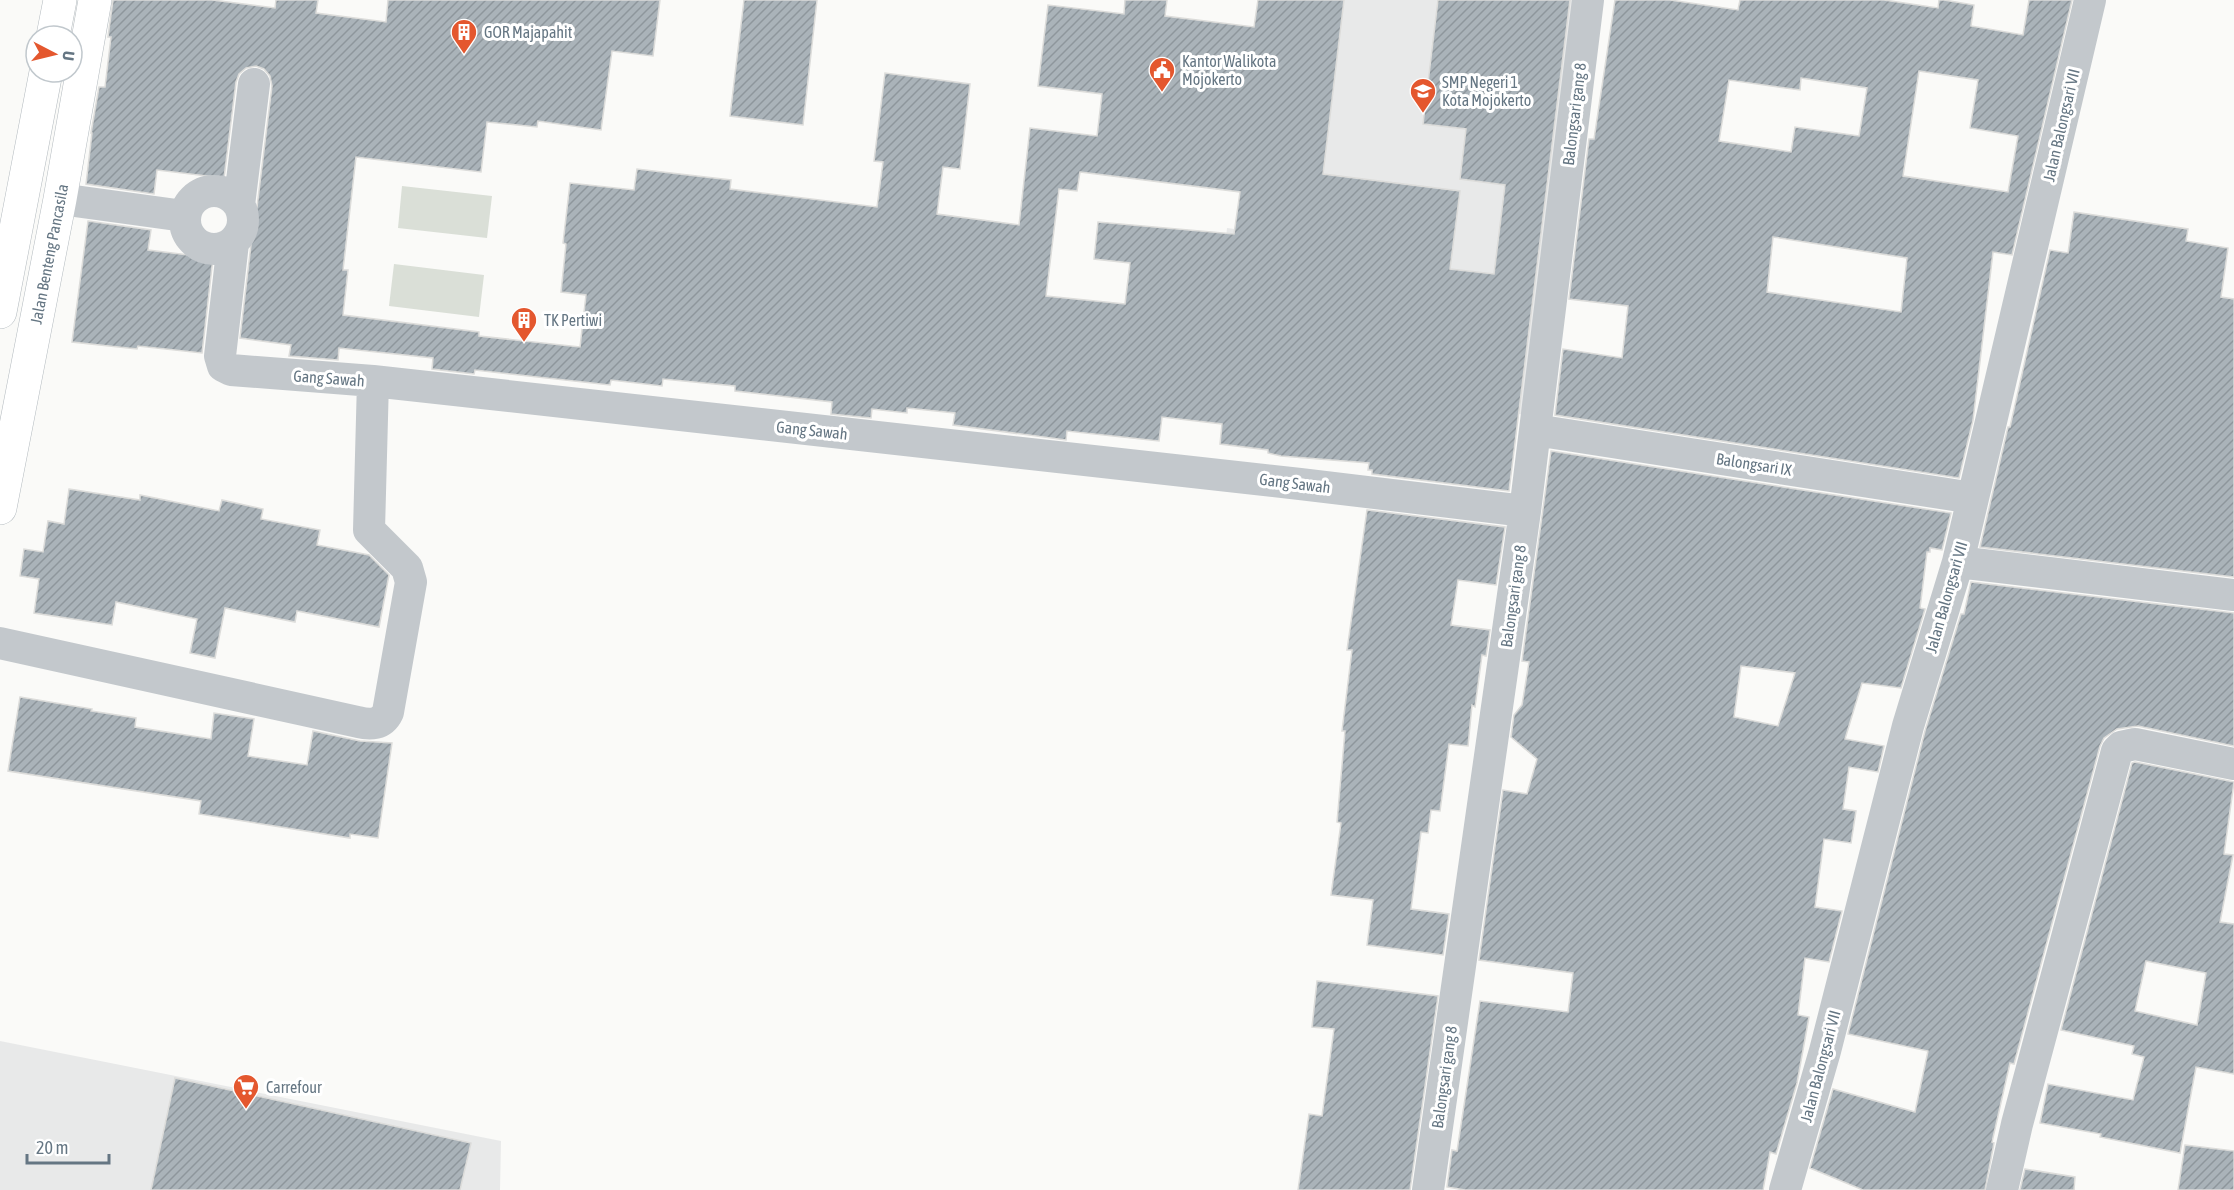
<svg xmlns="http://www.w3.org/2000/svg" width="2234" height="1190" font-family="'Asap Condensed',sans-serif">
  <defs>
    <pattern id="building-hatch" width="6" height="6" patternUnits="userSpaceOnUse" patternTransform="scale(1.5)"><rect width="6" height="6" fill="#aab3b9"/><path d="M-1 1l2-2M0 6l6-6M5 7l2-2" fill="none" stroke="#8e969c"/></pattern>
  </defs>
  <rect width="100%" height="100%" fill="#fafaf8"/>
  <path fill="#e8e9e9" d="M1293,0h287l-51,415 -318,-38 16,-149 37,5z
    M0,1041l501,100 -1,49h-500z"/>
  <path fill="#dadfd7" d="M402,186l90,10 -5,42 -89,-10z
    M394,264l90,11 -5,42 -90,-11z"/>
  <path fill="url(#building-hatch)" stroke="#dcdcda" stroke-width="1.5" fill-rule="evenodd" d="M113,0h99l63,8 1,-8h42l-2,13 70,9 2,-22h272l-7,56 -41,-5 -11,79 -63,-9 -1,6 -50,-5 -6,50 -125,-15 -13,113h5l-5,45 136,17v4l101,11 6,-52 -25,-3 5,-48 -3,-1 7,-60 64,7 3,-21 94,11 -1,9 147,18 6,-45 -9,-1 11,-88 85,11 -10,85 -17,-2 -6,47 82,11 11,-97 67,8 5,-42 -64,-8 10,-81 76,9 1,-14h42l-2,16 89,11 4,-27h86l-21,174 137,17 -10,78 44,5 11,-89 -45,-6 6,-50 -43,-5 15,-124h132l-61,491 -137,-17v-4h-4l1,-7 -88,-7 -13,-3v-3l-48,-6 2,-20 -60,-7 -3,24 -92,-10 -1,9 -113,-15 2,-12 -48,-5v5l-35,-4 -1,9 -40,-4 1,-12 -97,-11v-5l-72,-7 -1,7 -51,-6 -1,5 -135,-15 -1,4 -42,-5 1,-11 -94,-10 -1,12 -49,-4 2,-11 -51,-7 11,-93 -1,-9 2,-19 5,-10 15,-121 -2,-10 -6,-7 -8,-3 -10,2 -7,6 -3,8 -12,96 -67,-8 -3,24 -68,-10 6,-51h-1l8,-46h6l6,-50h-3zM1080,172l160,20 -6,42 -136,-12 -4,37 36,4 -5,41 -79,-8 13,-107 18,2z
    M744,0h73l-14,125 -73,-9z
    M1615,0h55l68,10 2,-10h144l54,8 1,-8h5l30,5 -3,21 52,9 6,-35h43l-60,255 -19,-3 -20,168 -14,58 -404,-63 8,-66 59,9 6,-52 -59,-7 20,-160h5zM1919,71l59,9 -8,48 48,8 -10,56 -105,-16zM1801,78l66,10 -8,48 -64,-9 -4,25 -72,-11 10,-61 71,10zM1773,237l134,21 -6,54 -134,-20z
    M2074,212l114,17 -2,12 42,7 -7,49 13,2v278l-254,-30 28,-120h2l40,-177 18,3z
    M88,221l63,9 -3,20 65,8 -11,95 -64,-7 -1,3 -65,-7z
    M1551,451l400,62 -9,37 -12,-2v4h-3l-7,56 5,1 -24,79 -39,-5 -17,56 39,7 -6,26 -29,-5 -6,42 13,2 -5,32 -27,-4 -9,68 27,4 -13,51 -24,-4 -7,57 11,2 -12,66 -21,71 -6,-2 -7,38h-298l-18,-3 5,-37 5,1 23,-150 88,11 5,-39 -94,-13 24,-170 24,4 10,-35 -26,-22 3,-22 8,-10 7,-43 -7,-1zM1741,666l54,7 -17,53 -44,-9z
    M69,489l71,11v-5l79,16 3,-11 41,9 -2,10 59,11 -3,15 52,10 20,20 -10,52 -82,-16 -2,11 -70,-14 -10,50 -25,-5 7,-34 -81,-17 -4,23 -78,-12 5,-34 -19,-3 4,-27 19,3 5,-31 16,3z
    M1367,510l138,17 -9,58 -38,-5 -7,45 39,5 -4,26 -4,-1 -7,52 -3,-2 -4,41 -19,-2 -9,67 -9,-1 -3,23 -7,-1 -10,77 38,5 -6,41 -76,-10 6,-45 -42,-5 10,-72 -4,-1 8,-91h-3l10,-81h-5z
    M1971,582l263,31v133l-96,-20 -21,3 -13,9 -4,8 -86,318 -4,-1 -18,79 2,1 -9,47h-122l-53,-22 23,-79 82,23 13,-61 -80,-17 77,-303 36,-117h3z
    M20,697l72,12 -1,2 45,7 -1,9 76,12 3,-26 40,6 -6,37 59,9 6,-34 47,10 32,2 -14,95 -28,-4v4l-151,-24 2,-13 -193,-30z
    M2135,762l99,20 -10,72 9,1 -13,67 14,2v150l-38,-7 -16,86 -80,-16 1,-3 -61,-11 8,-39 85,16 11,-43 -12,-3 2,-8 -73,-16 71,-267zM2146,961l60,12 -9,52 -62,-14z
    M1317,981l121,15 -28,194h-112l11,-76 13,2 12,-87 -22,-2z
    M175,1078l296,65 -11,47h-309z
    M2185,1145l49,6v39h-56z
    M2025,1169l50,8 -1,13h-54z"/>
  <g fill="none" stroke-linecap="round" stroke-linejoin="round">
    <g stroke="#b3babf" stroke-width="34">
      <path id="secondary" d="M53,36l7,-36
        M0,312l46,-240
        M0,508l60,-309 35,-199"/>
    </g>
    <path stroke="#c3c8cc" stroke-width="32" d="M185 220a29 29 0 1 1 58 0a29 29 0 1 1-58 0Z
      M60,199l124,17
      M239,205l15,-121
      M233,243l-13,113 3,10 8,4 142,11 927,103 225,27
      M1535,430l438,68
      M1958,562l276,33
      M0,643l358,79c12,3 24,3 30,-10l23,-130 -4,-14 -38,-38 4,-149
      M1428,1190l97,-679 63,-511
      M1785,1190l40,-139 83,-325 50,-164 132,-562
      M2002,1190l15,-66 100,-373 4,-4 14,-3 99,20"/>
    <use href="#secondary" stroke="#fff" stroke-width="33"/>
  </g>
  <defs>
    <g id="building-pin" transform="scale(1.35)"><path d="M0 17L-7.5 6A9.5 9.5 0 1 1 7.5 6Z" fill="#e4572e" stroke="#fff"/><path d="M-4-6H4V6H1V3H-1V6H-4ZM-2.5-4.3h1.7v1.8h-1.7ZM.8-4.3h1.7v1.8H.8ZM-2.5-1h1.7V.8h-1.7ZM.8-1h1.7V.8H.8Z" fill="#fff"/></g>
    <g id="civic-pin" transform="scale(1.35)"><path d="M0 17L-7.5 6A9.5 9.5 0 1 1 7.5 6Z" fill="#e4572e" stroke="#fff"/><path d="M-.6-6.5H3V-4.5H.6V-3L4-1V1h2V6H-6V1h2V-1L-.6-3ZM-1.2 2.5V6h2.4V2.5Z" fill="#fff"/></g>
    <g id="school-pin" transform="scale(1.35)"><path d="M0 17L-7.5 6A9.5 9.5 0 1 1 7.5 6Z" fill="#e4572e" stroke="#fff"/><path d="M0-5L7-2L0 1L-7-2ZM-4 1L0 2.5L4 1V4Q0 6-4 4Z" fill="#fff"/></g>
    <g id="supermarket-pin" transform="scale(1.35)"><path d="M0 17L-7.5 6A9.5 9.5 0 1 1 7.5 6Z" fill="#e4572e" stroke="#fff"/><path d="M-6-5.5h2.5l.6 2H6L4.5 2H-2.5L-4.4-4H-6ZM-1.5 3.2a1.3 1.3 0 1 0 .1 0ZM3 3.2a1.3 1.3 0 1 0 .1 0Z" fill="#fff"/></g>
  </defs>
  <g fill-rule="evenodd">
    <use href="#building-pin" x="464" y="32"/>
    <use href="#civic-pin" x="1162" y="70"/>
    <use href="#school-pin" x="1423" y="91"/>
    <use href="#building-pin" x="524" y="320"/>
    <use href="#supermarket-pin" x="246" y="1087"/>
  </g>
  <g text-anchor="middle" stroke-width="6" stroke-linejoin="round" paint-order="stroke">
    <g font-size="16" fill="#657683" stroke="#fff" text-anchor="start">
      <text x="484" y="38">GOR Majapahit</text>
      <text x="1182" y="67">Kantor Walikota<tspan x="1182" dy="18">Mojokerto</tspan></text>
      <text x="1442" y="88">SMP Negeri 1<tspan x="1442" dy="18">Kota Mojokerto</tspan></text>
      <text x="544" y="326">TK Pertiwi</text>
      <text x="266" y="1093">Carrefour</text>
    </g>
    <g font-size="16" fill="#657683" stroke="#fff">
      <text transform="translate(1574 114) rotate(-83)" y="6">Balongsari gang 8</text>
      <text transform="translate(2061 125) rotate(-77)" y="6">Jalan Balongsari VII</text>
      <text transform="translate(49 254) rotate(-79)" y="6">Jalan Benteng Pancasila</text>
      <text transform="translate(329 378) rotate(4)" y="6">Gang Sawah</text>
      <text transform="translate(812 430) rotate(6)" y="6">Gang Sawah</text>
      <text transform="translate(1754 464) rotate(9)" y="6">Balongsari IX</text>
      <text transform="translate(1295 483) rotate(7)" y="6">Gang Sawah</text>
      <text transform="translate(1513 596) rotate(-82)" y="6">Balongsari gang 8</text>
      <text transform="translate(1946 597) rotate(-74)" y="6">Jalan Balongsari VII</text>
      <text transform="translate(1820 1066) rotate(-75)" y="6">Jalan Balongsari VII</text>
      <text transform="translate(1444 1077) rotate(-82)" y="6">Balongsari gang 8</text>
    </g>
  </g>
  <g transform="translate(54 54) rotate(97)"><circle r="28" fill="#ffffff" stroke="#c1c8cd" stroke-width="1.5"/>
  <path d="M0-4.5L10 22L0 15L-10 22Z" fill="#e4572e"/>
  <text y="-9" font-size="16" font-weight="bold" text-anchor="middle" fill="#657683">U</text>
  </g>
  <path d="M27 1154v9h82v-9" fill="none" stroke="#657683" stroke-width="3"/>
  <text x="36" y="1154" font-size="18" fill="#657683" stroke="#ffffff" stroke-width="4.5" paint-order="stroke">20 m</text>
</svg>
